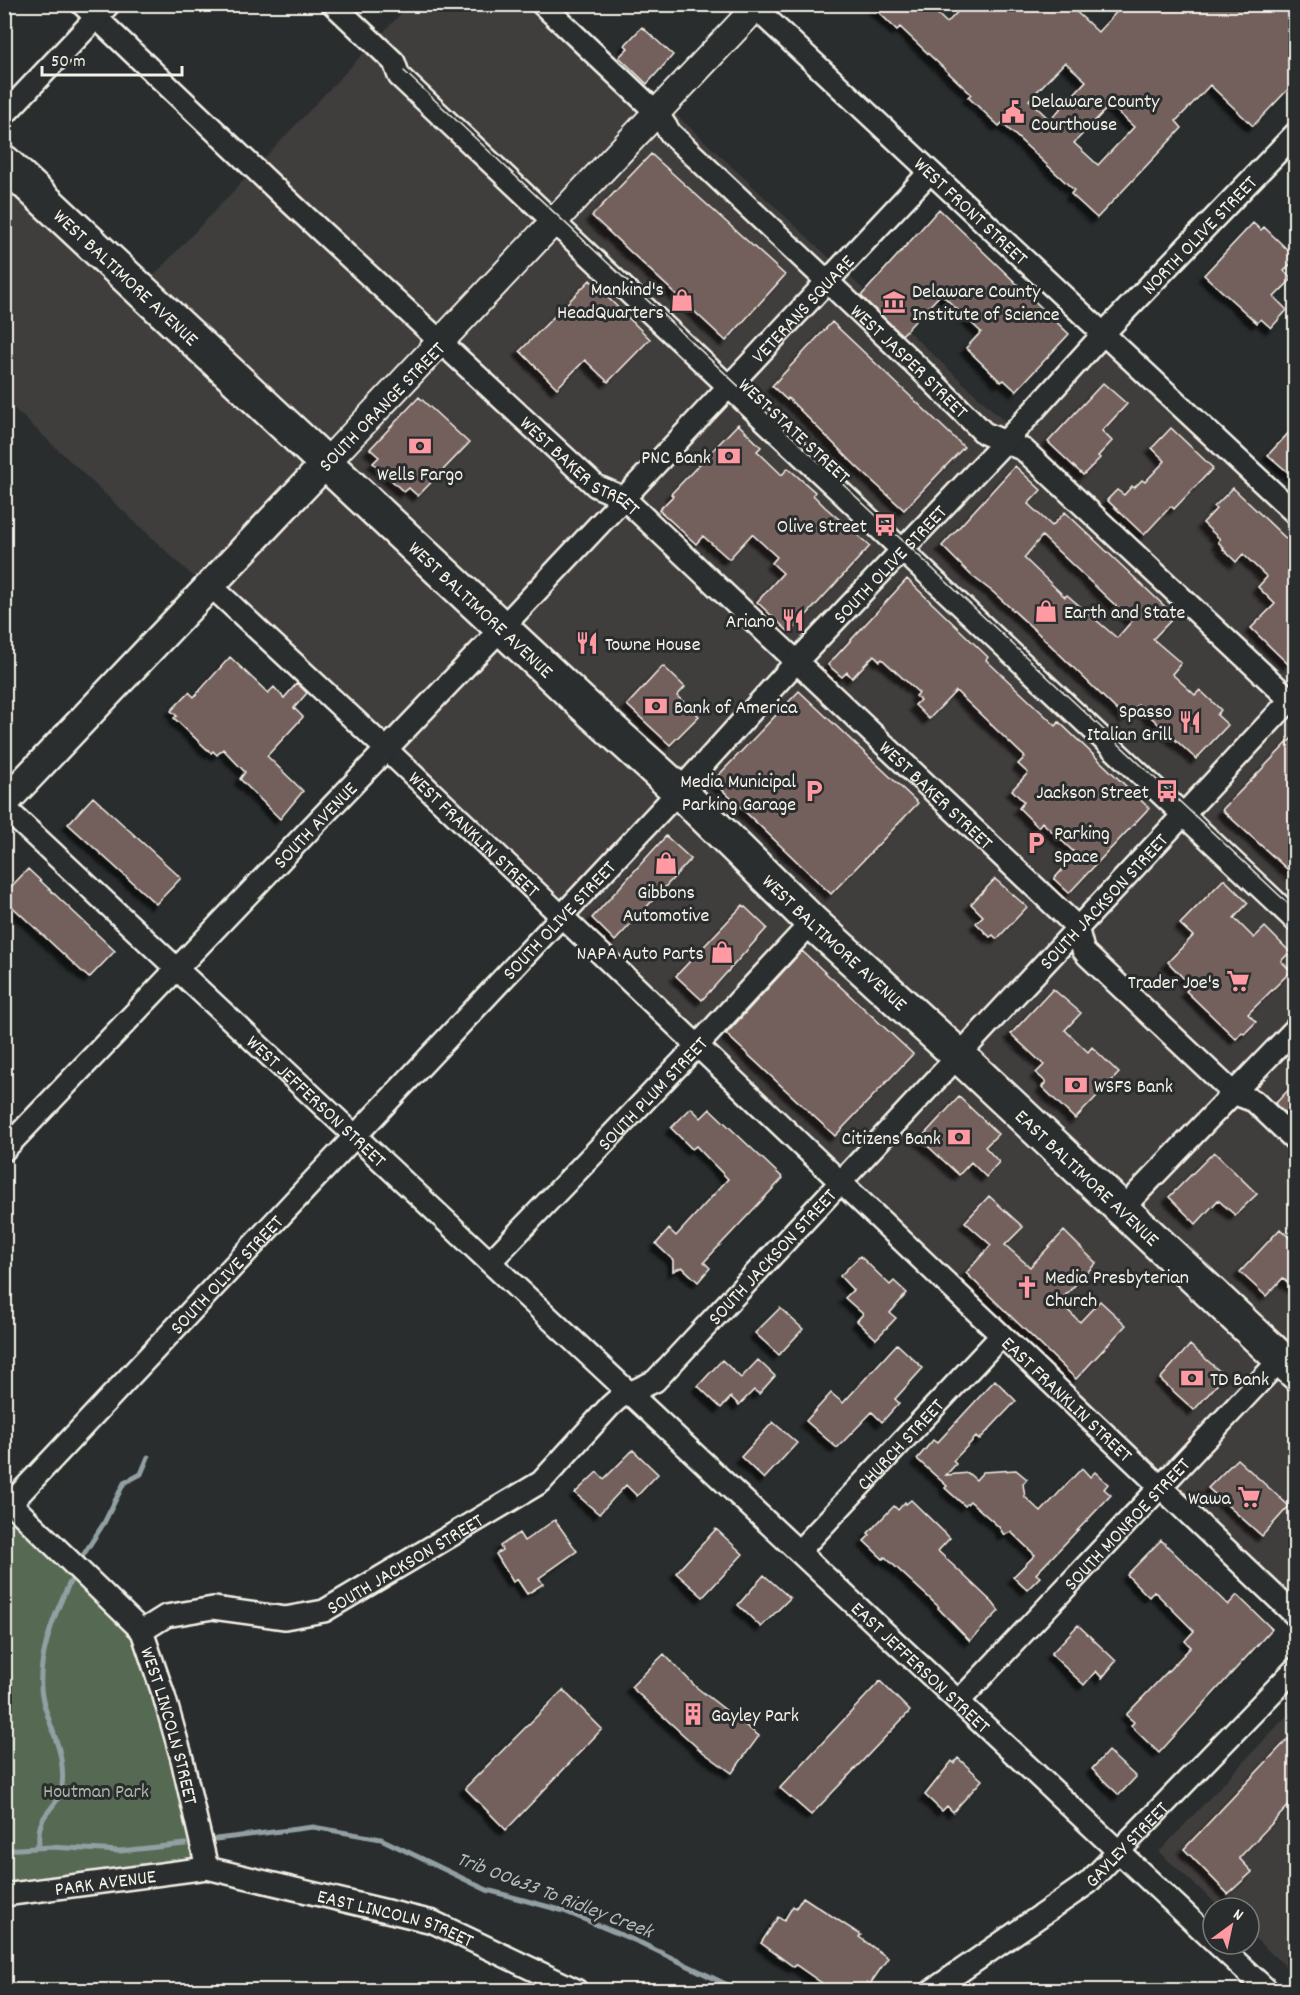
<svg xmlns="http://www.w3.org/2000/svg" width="1300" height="1995" font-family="Dekko,sans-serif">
  <defs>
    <filter id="shadow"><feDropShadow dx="-5.5" dy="5.5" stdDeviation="1.5" flood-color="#0009"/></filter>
  </defs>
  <rect width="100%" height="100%" fill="#2a2d2e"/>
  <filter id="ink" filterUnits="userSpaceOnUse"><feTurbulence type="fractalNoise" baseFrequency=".0167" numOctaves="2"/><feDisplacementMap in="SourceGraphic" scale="12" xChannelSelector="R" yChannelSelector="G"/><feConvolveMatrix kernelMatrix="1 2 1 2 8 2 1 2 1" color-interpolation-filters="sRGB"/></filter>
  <g filter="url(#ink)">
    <path fill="#403c3c" d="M409,5h150l461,431 85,-90 190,178v1086l-1290,-1210 -1,-235 135,126z
      M1295,1707v268l-46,-42v-25h-28l-62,-56z"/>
    <path fill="#576953" stroke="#a6ad9e" stroke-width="1.5" d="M13,1519l129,112 65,237 -202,27 -1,-362z"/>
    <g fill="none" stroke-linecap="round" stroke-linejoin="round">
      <path stroke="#929fa3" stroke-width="5" d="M82,1557l22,-34 20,-40 17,-9 7,-17
        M216,1839l97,-12 68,12 106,51 77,21 77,32 97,47
        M34,1848l5,-5c-3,-32 20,-33 23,-57 4,-31 -11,-56 -19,-85 -9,-36 11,-87 27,-119
        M4,1850l46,-3 70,4 65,-7"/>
    </g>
    <path fill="#73605d" stroke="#f4f1e8" stroke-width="1.5" fill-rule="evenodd" filter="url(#shadow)" d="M870,4h57l20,19 18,-19h103l30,28 26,-28h172v77l-43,45 -43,-41 -34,36 6,7 -85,90 -26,-24 3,-4 -72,-67 -3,3 -31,-29 3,-3 -71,-67 -3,3zM1065,62l21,19 -36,39 -21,-20zM1110,105l24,22 -36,38 -24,-22z
      M642,27l31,28 -26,29 -28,-27 9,-9 -3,-3z
      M651,154l134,121 -59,66 -134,-125z
      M939,209l130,125 -53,57 -12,-11 -3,2 -35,-34 15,-16 -40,-38 -39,41 -41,-39z
      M1253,223l8,7 3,-3 32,31 -12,13 8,8 -18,18 13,13 -16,18 -10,-9 -4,4 -53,-48z
      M590,280l60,59 -42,43 -23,-22 -28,28 -37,-37z
      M832,322l132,125 -60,63 -48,-44 -68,-68 -1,2 -15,-14z
      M1103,383l24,21 -25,27 10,10 -14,15 2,2 -17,17 -35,-33z
      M419,397l50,46 -51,53 -9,-8 -5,4 -31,-29 6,-6 -9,-8z
      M738,424l23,23 -4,4 25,24 6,-7 27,24 -2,3 12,12 45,39 -80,87 -33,-31 26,-29 -11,-10 5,-6 -25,-23 -23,25 -26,-23 -7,8 -37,-34 14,-14 -2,-2z
      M1296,425v54l-28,-24z
      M1171,428l42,40 -39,41 -3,-3 -27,29 -37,-35 10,-10 7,5 8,-9 2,2 8,-8 3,2 20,-21 -13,-13z
      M1015,466l26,24 -13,14 24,22 13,-14 110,104 -22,23 28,24 -9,11 23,21 5,-5 21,20 -4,5 11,10 -32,34 -58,-54 -13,13 -88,-86 -44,-40 -21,-16 -30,-30zM1042,536l90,85 -15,17 -50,-43 -2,2 -41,-39z
      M1233,488l63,60v108l-8,8 -37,-36 24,-24 -17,-17 9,-10 -24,-23 -7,8 -13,-13 1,-1 -6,-6 2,-3 -17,-16 13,-14 -2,-2z
      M907,579l81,78 -2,3 70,66 3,-4 90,86 -80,85 -15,-14 22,-25 -34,-32 -4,5 -19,-19 5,-6 -12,-12 16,-17 -10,-9 7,-7 -69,-66 -27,28 -14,-14 5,-5 -4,-4 3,-3 -37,-34 -2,2 -6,-6 -22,23 -5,-6 -5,5 -14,-12z
      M230,657l38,36 6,-6 10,11 13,-15 10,10 -13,15 9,9 -36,39 36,35 -23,28 -40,-40 5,-7 -22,-23 -6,6 -4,-4 -2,2 -37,-35 3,-2 -6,-5 18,-19 5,5z
      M663,666l22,21 -8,9 22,20 -29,29 -43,-40z
      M799,691l119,112 -87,91 -118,-113z
      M1296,734v143l-74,-67z
      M93,797l88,81 -25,26 -88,-80z
      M666,836l25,23 -76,82 -23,-23z
      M28,869l87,82 -26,27 -85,-79v-5z
      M995,879l32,28 -30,32 -4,-4 -3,2 -14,-14 7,-7 -12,-12z
      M1224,879l24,24 -14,15 20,20 11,-11 25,25 -9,9 10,10 -43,43 8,8 -12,12 -2,-2 -6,7 -50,-48 5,-5 -23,-24 25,-26 -13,-12z
      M743,905l24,23 -65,72 -26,-24z
      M802,951l111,103 -78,82 -109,-102z
      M1053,989l28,24 -16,17 23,22 4,-5 27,26 -44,46 -33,-32 4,-5 -10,-9 8,-8 -33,-31z
      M1296,1082v41l-21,-19z
      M959,1097l39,37 -13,13 14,15 -13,15 -15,-15 -12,13 -39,-36z
      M691,1108l10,10 9,-9 73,69 -79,84 6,6 -12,14 -16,-15 -9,4v-11l-17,-16 13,-15 7,7 52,-57 -32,-33 -4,3 -21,-21z
      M1214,1152l43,42 -22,21 -17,-15 -22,24 -27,-27z
      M989,1196l34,31 -18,18 25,22 34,-36 32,32 -37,39 21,20 20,-21 26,24 -50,54 -110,-106 25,-28 -26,-23z
      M1280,1229l16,15v46l-13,-12 -17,18 -26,-24z
      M860,1256l30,29 4,-4 13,12 -17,20 6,5 -20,21 -19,-18 6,-7 -18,-16 8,-8 -13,-14z
      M780,1308l23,21 -24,26 -24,-22z
      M897,1344l26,24 -28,31 4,4 -17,19 -10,-10 -35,36 -31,-27 25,-28 12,10z
      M1190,1345l35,31 -31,34 -34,-31z
      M722,1360l19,18 17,-18 17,16 -16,18 -5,-4 -15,15 -8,-8 -10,11 -23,-22z
      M995,1380l21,21 -37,39 -3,-3 -23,24 3,3 -10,11 22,-2 8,7 7,-8 33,-2 11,9 -4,5 2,13 16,15 41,-44 8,9 5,-5 13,12 -4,5 7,6 -75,79 4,3 -13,13 -14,-13 22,-22 -24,-23 -7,3 -5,-8 -29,-26 -5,5 -20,-18 2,-2 -30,-27 16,-19 4,3z
      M773,1422l24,21 -33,36 -23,-22z
      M633,1450l25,24 -21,22 -11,-11 -27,29 -24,-21 22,-21 7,7z
      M1237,1459l52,47 -27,30 -54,-48z
      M911,1500l39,38 -12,13 55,52 6,8 -29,30 -32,-33 1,-1 -54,-50 -2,2 -19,-18 6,-6 -2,-2 26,-27 4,4 7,-8 1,2z
      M555,1520l22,31 -38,27 4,6 -16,10 -10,-15 -4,3 -17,-28 6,-4 -2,-4 19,-13 5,8z
      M716,1529l27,25 -40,43 -27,-24z
      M1161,1540l67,65 9,-10 35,34 -113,124 -28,-27 3,-4 -8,-7 65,-68 -6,-6 9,-10 -40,-40 -5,6 -22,-22z
      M764,1575l26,23 -29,29 -23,-22z
      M1078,1625l38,36 -14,17 -6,-7 -12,14 -33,-31z
      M664,1654l32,33 63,49 -27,37 -32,-23 -69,-63z
      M880,1681l30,30 -99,104 -31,-27z
      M563,1690l39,39 -96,101 -41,-42z
      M1288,1739l8,7v52l-57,60 13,14 -24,22 -44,-45z
      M1108,1751l28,26 -17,18 -27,-26z
      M958,1758l24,22 -29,32 -6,-6 -5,5 -17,-16 27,-34 2,2z
      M803,1897l58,38 -2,2 29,21 -22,32h-34l-36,-25 -2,2 -33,-24 17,-26 6,4 9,-15 3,2z"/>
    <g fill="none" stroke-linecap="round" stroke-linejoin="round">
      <g stroke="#f4f1e8" stroke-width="26">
        <g id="minor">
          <path id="s1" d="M82,4l198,189 316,293 28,12 7,7 446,422 6,23 4,5 146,138 21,8 42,40"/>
          <path d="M333,4l61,58 5,14 897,845"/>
          <path id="s2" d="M542,4l114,108 15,22 248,234 65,65 40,17 272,255"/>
          <path id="s3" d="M751,4l545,510"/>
          <path d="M4,115l105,-111"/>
          <path id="s4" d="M210,585l177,165 909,866"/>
          <path id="s5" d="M4,807l1209,1133"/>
          <path id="s6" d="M4,1150l498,-522 428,-456"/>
          <path d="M1122,1209l174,-181"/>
          <path id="s7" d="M490,1262l206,-215 116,-125"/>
          <path id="s8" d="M4,1497l138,134 22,65 18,63 25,109"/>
          <path id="s9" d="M11,1503l668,-712 118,-130 220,-232 86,-95 193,-201"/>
          <path id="s10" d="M799,1551l202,-215"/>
          <path id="s11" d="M142,1631l24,-15 47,-8 72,10 39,-7 217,-129 69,-76 9,-8 36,-17 641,-687"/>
          <path id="s12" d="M959,1701l322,-342"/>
          <path id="s13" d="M4,1895l203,-27 226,54 143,68"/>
          <path d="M1217,1944l50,46"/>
          <path id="s14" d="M933,1990l155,-107 208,-215"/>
        </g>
      </g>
      <g stroke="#f4f1e8" stroke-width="30">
        <path id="tertiary" d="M326,463l433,-459"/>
      </g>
      <g stroke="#f4f1e8" stroke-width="33">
        <path id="secondary" d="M4,803l322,-340"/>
      </g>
      <g stroke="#f4f1e8" stroke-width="38">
        <g id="primary">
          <path id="s15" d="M4,162l579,542 96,87 133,131 146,133 338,318"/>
        </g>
      </g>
      <use href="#minor" stroke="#2a2d2e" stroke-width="21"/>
      <use href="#tertiary" stroke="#2a2d2e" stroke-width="26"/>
      <use href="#secondary" stroke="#2a2d2e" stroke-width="28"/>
      <use href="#primary" stroke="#2a2d2e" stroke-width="33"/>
      <path stroke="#f4f1e8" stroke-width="1.5" d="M404,71l892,840"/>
    </g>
  </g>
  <defs>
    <g id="civic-bare" transform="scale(1.8)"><path d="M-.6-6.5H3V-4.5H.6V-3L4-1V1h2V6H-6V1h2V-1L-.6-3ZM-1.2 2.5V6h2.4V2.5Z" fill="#ff9aa2" stroke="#2a2d2e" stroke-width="2.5" paint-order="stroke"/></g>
    <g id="shop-bare" transform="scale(1.8)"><path d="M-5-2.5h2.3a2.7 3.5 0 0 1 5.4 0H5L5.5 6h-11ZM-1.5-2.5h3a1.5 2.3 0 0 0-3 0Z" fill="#ff9aa2" stroke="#2a2d2e" stroke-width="2.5" paint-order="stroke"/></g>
    <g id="museum-bare" transform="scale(1.8)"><path d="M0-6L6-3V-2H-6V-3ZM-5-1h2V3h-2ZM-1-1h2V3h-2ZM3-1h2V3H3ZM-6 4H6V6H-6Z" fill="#ff9aa2" stroke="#2a2d2e" stroke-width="2.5" paint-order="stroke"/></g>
    <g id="bank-bare" transform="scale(1.8)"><path d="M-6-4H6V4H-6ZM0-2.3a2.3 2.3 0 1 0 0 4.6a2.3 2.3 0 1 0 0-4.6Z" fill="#ff9aa2" stroke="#2a2d2e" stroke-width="2.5" paint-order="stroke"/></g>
    <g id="bus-bare" transform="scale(1.8)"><path d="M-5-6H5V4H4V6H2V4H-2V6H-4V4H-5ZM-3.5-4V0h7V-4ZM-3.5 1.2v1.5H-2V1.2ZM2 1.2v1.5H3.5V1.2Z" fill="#ff9aa2" stroke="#2a2d2e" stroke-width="2.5" paint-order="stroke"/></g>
    <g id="restaurant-bare" transform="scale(1.8)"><path d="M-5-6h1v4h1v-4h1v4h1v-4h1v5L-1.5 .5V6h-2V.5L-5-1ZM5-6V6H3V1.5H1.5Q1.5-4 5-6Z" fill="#ff9aa2" stroke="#2a2d2e" stroke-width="2.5" paint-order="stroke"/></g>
    <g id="parking-bare" transform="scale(1.8)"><path d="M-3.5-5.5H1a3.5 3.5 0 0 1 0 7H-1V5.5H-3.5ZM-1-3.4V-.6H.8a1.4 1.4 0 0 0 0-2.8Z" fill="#ff9aa2" stroke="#2a2d2e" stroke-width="2.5" paint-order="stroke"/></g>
    <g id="supermarket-bare" transform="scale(1.8)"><path d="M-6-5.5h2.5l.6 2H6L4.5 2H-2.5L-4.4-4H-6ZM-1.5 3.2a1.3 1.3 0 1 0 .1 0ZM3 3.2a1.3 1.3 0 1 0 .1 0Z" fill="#ff9aa2" stroke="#2a2d2e" stroke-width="2.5" paint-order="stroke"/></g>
    <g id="church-bare" transform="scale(1.8)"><path d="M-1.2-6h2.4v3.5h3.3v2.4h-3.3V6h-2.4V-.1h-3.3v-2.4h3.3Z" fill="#ff9aa2" stroke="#2a2d2e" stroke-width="2.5" paint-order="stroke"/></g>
    <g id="building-bare" transform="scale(1.8)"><path d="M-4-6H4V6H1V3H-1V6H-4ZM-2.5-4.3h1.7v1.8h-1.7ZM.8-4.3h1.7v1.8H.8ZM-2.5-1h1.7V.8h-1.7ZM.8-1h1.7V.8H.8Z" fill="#ff9aa2" stroke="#2a2d2e" stroke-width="2.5" paint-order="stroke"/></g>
  </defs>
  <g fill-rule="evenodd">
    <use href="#civic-bare" x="1013" y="112"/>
    <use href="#shop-bare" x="682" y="300"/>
    <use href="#museum-bare" x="894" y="302"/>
    <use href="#bank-bare" x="420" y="446"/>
    <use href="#bank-bare" x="729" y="456"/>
    <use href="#bus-bare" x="885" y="525"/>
    <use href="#shop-bare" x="1046" y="611"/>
    <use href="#restaurant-bare" x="793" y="620"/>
    <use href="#restaurant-bare" x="587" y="643"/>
    <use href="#bank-bare" x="656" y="706"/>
    <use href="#restaurant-bare" x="1190" y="722"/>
    <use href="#parking-bare" x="814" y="791"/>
    <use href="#bus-bare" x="1167" y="791"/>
    <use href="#parking-bare" x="1036" y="843"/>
    <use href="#shop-bare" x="666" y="863"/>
    <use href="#shop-bare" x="722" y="952"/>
    <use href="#supermarket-bare" x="1238" y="981"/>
    <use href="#bank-bare" x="1076" y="1085"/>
    <use href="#bank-bare" x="959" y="1137"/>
    <use href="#church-bare" x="1027" y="1287"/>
    <use href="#bank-bare" x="1192" y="1378"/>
    <use href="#supermarket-bare" x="1249" y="1497"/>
    <use href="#building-bare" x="693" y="1714"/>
  </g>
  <g text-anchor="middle" stroke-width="6" stroke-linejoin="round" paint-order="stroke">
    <g font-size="20" fill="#f4f1e8" stroke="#2a2d2e" text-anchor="end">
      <text x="1031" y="107" text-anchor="start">Delaware County<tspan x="1031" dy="23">Courthouse</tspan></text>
      <text x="664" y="295">Mankind's<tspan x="664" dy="23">HeadQuarters</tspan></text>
      <text x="912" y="297" text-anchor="start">Delaware County<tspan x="912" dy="23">Institute of Science</tspan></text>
      <text x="711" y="463">PNC Bank</text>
      <text x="420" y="480" text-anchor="middle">Wells Fargo</text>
      <text x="867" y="532">Olive Street</text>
      <text x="1064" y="618" text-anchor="start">Earth and State</text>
      <text x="775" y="627">Ariano</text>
      <text x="605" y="650" text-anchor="start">Towne House</text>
      <text x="674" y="713" text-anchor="start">Bank of America</text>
      <text x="1172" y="717">Spasso<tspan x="1172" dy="23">Italian Grill</tspan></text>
      <text x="796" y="787">Media Municipal<tspan x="796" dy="23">Parking Garage</tspan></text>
      <text x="1149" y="798">Jackson Street</text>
      <text x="1054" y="839" text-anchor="start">Parking<tspan x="1054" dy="23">Space</tspan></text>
      <text x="666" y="898" text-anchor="middle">Gibbons<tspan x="666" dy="23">Automotive</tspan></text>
      <text x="704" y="959">NAPA Auto Parts</text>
      <text x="1220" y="988">Trader Joe's</text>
      <text x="1094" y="1092" text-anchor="start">WSFS Bank</text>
      <text x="941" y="1144">Citizens Bank</text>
      <text x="1045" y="1283" text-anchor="start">Media Presbyterian<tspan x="1045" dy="23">Church</tspan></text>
      <text x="1210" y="1385" text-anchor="start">TD Bank</text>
      <text x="1231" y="1504">Wawa</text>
      <text x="711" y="1721" text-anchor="start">Gayley Park</text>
    </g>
    <g font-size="20" fill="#f4f1e8" stroke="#2a2d2e">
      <text dy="7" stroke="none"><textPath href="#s3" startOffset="302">WEST FRONT STREET</textPath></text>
      <text dy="7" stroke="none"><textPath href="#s9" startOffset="1738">NORTH OLIVE STREET</textPath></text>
      <text dy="7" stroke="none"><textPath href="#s15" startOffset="168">WEST BALTIMORE AVENUE</textPath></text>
      <text dy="7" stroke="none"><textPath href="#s6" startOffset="1160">VETERANS SQUARE</textPath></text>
      <text dy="7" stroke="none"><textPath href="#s2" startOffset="513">WEST JASPER STREET</textPath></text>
      <text transform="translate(381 406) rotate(-46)" y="7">SOUTH ORANGE STREET</text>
      <text transform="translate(795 430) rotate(43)" y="7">WEST STATE STREET</text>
      <text dy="7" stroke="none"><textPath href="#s1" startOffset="680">WEST BAKER STREET</textPath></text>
      <text dy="7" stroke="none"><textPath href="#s9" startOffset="1286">SOUTH OLIVE STREET</textPath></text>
      <text dy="7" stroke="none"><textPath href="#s15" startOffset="654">WEST BALTIMORE AVENUE</textPath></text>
      <text dy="7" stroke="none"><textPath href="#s1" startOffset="1166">WEST BAKER STREET</textPath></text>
      <text dy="7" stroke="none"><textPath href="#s6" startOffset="450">SOUTH AVENUE</textPath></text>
      <text dy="7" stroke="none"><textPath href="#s4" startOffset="363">WEST FRANKLIN STREET</textPath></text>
      <text dy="7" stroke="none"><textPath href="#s11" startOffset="1252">SOUTH JACKSON STREET</textPath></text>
      <text dy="7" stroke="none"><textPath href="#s9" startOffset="800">SOUTH OLIVE STREET</textPath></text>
      <text dy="7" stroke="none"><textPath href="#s15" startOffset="1140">WEST BALTIMORE AVENUE</textPath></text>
      <text dy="7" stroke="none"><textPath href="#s7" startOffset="234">SOUTH PLUM STREET</textPath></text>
      <text dy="7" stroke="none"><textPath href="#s5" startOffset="429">WEST JEFFERSON STREET</textPath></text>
      <text dy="7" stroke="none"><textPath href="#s15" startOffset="1485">EAST BALTIMORE AVENUE</textPath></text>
      <text dy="7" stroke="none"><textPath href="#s11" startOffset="766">SOUTH JACKSON STREET</textPath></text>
      <text dy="7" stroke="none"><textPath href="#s9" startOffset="314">SOUTH OLIVE STREET</textPath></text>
      <text dy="7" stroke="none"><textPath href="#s4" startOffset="1182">EAST FRANKLIN STREET</textPath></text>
      <text dy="7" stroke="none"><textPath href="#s10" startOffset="147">CHURCH STREET</textPath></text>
      <text dy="7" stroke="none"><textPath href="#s12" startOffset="244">SOUTH MONROE STREET</textPath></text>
      <text dy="7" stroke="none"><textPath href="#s11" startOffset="282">SOUTH JACKSON STREET</textPath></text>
      <text dy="7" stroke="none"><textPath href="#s5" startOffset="1257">EAST JEFFERSON STREET</textPath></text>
      <text dy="7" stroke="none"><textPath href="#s8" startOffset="291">WEST LINCOLN STREET</textPath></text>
      <text dy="7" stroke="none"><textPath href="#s14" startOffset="243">GAYLEY STREET</textPath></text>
      <text dy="7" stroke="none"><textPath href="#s13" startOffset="102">PARK AVENUE</textPath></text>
      <text dy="7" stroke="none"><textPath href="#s13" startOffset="400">EAST LINCOLN STREET</textPath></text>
    </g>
    <g font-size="20" fill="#adb4a5" stroke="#2a2d2e">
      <text x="96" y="1797">Houtman Park</text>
    </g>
    <g font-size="21" font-style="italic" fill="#b2baba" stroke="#2a2d2e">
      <text transform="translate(555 1894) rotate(21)" y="7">Trib 00633 To Ridley Creek</text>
    </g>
  </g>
  <rect width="1300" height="1995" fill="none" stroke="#2a2d2e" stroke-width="24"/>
  <rect x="12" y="12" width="1276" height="1971" fill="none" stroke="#f4f1e8" stroke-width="2" filter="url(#ink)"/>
  <g transform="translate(1231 1926) rotate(33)"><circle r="28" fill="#2a2d2e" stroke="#7b7b78" stroke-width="1.5"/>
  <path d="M0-4.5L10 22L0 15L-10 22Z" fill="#ff9aa2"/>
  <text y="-9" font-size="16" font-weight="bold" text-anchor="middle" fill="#f4f1e8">N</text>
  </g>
  <path d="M42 66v9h140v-9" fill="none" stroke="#f4f1e8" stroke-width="3"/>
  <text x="51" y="66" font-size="18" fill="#f4f1e8" stroke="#2a2d2e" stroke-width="4.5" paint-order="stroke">50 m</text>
</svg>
